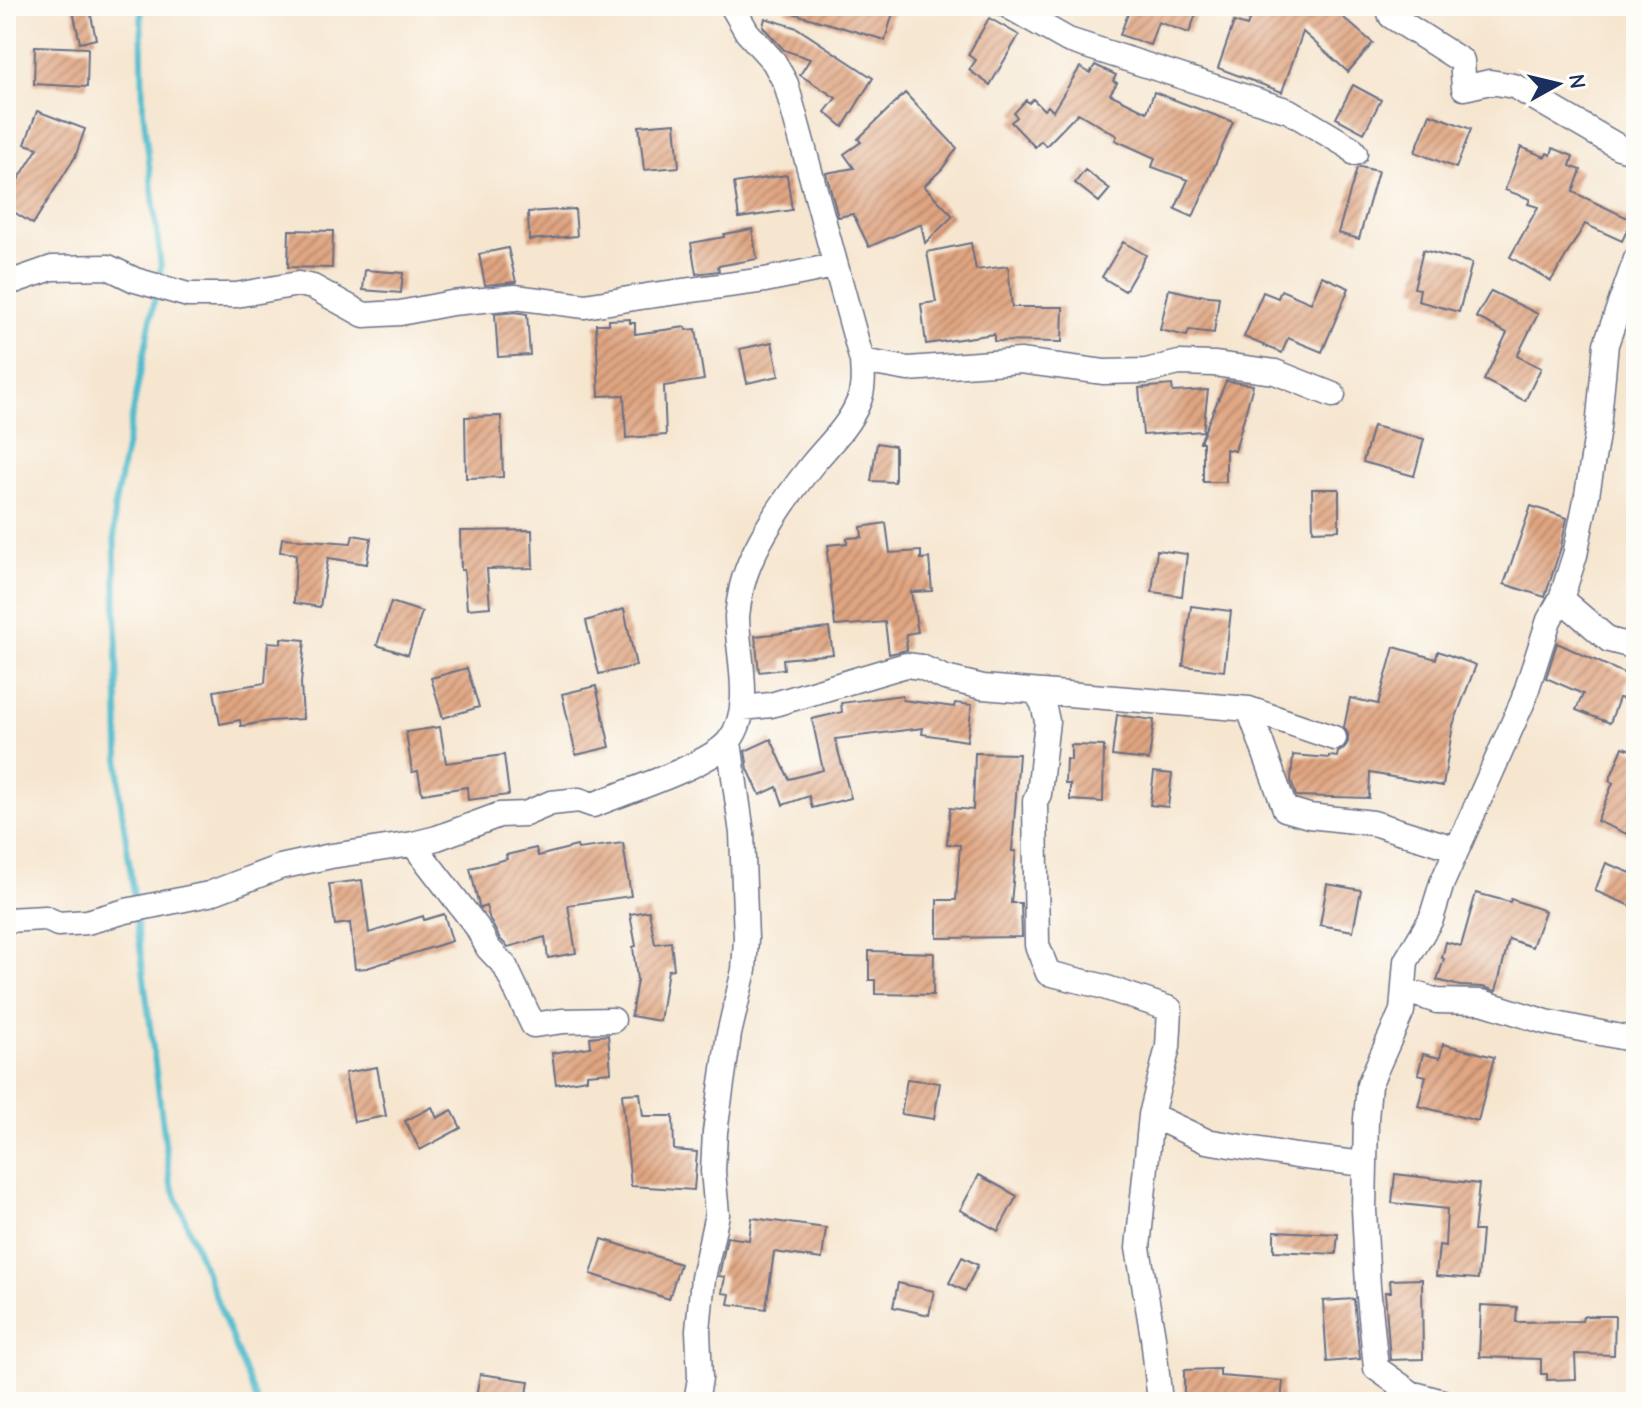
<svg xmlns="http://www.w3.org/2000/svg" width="1642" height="1408" font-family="'Comic Neue',sans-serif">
  <defs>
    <pattern id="building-hatch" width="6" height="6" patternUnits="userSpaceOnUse" patternTransform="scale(2)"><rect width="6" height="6" fill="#e0a581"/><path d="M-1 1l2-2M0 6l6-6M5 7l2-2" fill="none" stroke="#b5876d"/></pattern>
  </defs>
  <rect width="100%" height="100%" fill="#fdfcf7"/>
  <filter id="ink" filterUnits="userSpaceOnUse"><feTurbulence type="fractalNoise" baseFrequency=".0125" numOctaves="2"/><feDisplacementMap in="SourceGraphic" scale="16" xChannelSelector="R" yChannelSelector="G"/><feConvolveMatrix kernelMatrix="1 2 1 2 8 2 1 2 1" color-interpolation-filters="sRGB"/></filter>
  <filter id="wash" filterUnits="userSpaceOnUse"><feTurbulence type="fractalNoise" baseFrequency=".006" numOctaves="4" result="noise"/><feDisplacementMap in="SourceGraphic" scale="32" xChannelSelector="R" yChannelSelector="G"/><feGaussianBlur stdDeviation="1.8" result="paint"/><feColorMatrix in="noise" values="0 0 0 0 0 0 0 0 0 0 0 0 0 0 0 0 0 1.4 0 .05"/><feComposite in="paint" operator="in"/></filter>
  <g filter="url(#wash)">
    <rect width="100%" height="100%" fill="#f6e6d0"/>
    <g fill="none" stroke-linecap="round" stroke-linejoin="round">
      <path stroke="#51bccc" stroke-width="6" d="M141,6l2,104 18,157 -3,14
        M135,904l-15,-107 -6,-287 42,-218
        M136,915l34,266 87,221"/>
    </g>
    <g id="blocks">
      <path fill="url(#building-hatch)" d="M72,6h17l7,33 -16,4z
        M786,6h109l-10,34 -100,-29z
        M1120,6h79l-10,27 -31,-11 -8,23 -30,-10 9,-24 -9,-3z
        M1255,6h75l43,37 -25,29 -45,-40 -21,60 -64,-24 16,-46 13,4z
        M765,18l32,10 76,50 -30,49 -18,-15 11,-14 -36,-23 10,-16 -26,-9 -21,-23z
        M989,18l30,17 -29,50 -21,-15 7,-10 -8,-5z
        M35,46l53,2 -1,39 -53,-3z
        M1095,65l21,10 -3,6 4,2 -7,11 37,18 7,-20 79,30 -40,95 -18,-8 13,-29 -36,-13 3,-9 -40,-18 2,-4 -39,-23 -32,33 -5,-5 -6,6 -24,-25 6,-5 -3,-4 12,-13 3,3 4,-4 11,11 4,-4 5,5 27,-44 10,6z
        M1353,85l28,15 -17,33 -28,-15z
        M905,93l52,55 -15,21 -18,17 29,30 -28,27 -4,-19 -52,23 -16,-33 -15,3 -12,-44 28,-5 -10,-14 17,-12 -3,-3z
        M37,111l48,18 -10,28 -42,67 -27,-17v-8l32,-51 -13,-4z
        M1430,114l41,15 -15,39 -41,-16z
        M675,123l4,44 -35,3 -5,-44z
        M1521,147l24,10 2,-4 4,2 2,-7 20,8 -3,10 11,4 -8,22 59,28 -10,21 -37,-17 -34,57 -41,-24 28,-50 -10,-3 2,-5 -25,-9z
        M1360,167l18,4 -19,68 -21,-6 19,-65z
        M1085,170l25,19 -11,13 -24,-19z
        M787,175l5,35 -53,8 -5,-35z
        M575,209l2,27 -48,4 -1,-28z
        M752,229l5,30 -39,7 1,5 -23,3 -5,-31 33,-6v-3z
        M289,230l44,1 -1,37 -44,-1z
        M1123,242l23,13 -21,36 -23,-14z
        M971,243l5,27 32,-4 4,41h51l-1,35 -68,-1v-7l-68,10 -5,-40 15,-2 -9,-50z
        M508,248l8,34 -31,3 -6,-31z
        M1423,250l49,13 -13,49 -41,-11 2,-12 -6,-1z
        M365,270l38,3 -2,20 -38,-3z
        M1322,276l27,12 -27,64 -34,-14 -6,15 -38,-16 19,-45 15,6 3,-8 30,13z
        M1169,289l31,7v-1l19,2 -5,36 -25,-3 -2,6 -27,-6z
        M1491,291l47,23 -21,42 24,12 -16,33 -41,-21 23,-47 -31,-16z
        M515,312l12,2 3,41 -32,2 -3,-43z
        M630,319v4h5v11l51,-7v3l10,-1 8,51 -40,6 2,49 -40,3 -2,-43 -25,1 -3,-72h13v-4z
        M772,342l7,34 -32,7 -7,-34z
        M1226,381l27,4 -18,66 -9,-2v33h-23v-40h-3z
        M1172,385l1,7 35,-2 -5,41 -60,4 -4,-47z
        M501,416l2,61 -37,1 -1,-61z
        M1373,426l51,13 -10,37 -51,-14z
        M877,443l18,3v36l-24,-1z
        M1312,489h27v41l-26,1z
        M1531,506l36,12 -6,29 -16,50 -41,-13z
        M886,523l4,30 31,-2v8l8,-1 3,33 -21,1 7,40 -12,2 1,16 -18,4 -4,-32 -50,4 -8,-75h2l-1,-6 19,-2v-5l15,-1 -1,-10z
        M532,530l1,38 -46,1 3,38 -23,2 -3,-39h-3l-1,-39z
        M353,535l18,3 -4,26 -39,-6 -8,49 -26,-4 2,-49 -16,-2 2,-14 69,5z
        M1157,550l30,4 -5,42 -30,-4z
        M391,602l31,10 -14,43 -31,-10z
        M1191,606l40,5 -7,60 -41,-5z
        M624,609l12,57 -37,8 -13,-53z
        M829,628l4,26 -50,5 1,10 -25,3 -4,-36z
        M281,638l24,2 -4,43 2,36 -33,2 -29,5 -1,-6 -20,4 -6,-33 51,-8 3,-41 13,1z
        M1557,643l71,32 -4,24 -5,-1 -9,25 -34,-13 7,-16 -37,-16z
        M1394,647l42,12 2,-8 38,14 -23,60 -10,61 -73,-13 -1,25 -73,-2 -5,-15 2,-26 36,3v-2l8,1 1,-5 6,-3 4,-7v-8l-4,-7 6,-29 28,6z
        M467,668l12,39 -36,11 -12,-40z
        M596,686l14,61 -34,8 -14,-61z
        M902,695l1,5 51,7 1,-4 17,2 -5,36 -45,-7 1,-6 -88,11 16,59 -39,10 -3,-12 -26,9 -6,-18 -17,8 -12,-26 -3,-18 26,-12 18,40 34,-9 -11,-51 30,-7 -1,-9z
        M1117,715l37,5 -5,40 -37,-4z
        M440,727l6,36 58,-8 5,40 -41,5 -1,-13 -45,7 -4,-23 -6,1 -6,-40z
        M1071,745l33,1 -1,56 -33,-2v-16h-5l1,-25 5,1z
        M1623,747l13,5v86l-39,-17 16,-38 -4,-2z
        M975,753l44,1 -7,97h4l-5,52h10l1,34 -85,1v-38h19l4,-55 -13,-1 3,-36 23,2z
        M1154,772l18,2 -4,33 -18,-2z
        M623,843l8,53 -63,9 8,48 -28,5 -3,-21 -37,10 -8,-8 -10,-19 -4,-14 -5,2 -2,-2 -9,-38 37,-9 -1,-4 30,-7 2,8 39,-10 1,3z
        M1606,863l30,12v33l-41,-17z
        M362,880l7,53 54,-17 1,4 20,-6 8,27 -85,27 -12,1 -5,-46 -15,2 -6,-41z
        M1327,884l34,6 -8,41 -33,-6z
        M1476,893l34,9 1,-3 34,12 -13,36 -23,-8 -13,52 -13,-4 -23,-1 -23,-6 7,-21 -2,-1 4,-16 15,4z
        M649,911l6,33 16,-2 3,27 -6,1 -8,51 -29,-5 6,-36 -4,-33 3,-1 -6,-32z
        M869,951l65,2 -1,42 -58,-1v-14h-6z
        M608,1035l3,37 -24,2v5l-31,5 -4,-31 39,-6 -1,-10z
        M1443,1044l51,13 -16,64 -60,-15 8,-30 -8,-2 5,-20 17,4z
        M377,1067l9,49 -32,6 -9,-49z
        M907,1079l33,4 -6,36 -33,-5z
        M640,1093l3,23h30l1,34 23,2 -3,38 -63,-4 -9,-92z
        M432,1107l5,11 15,-8 9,18 -41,22 -15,-29z
        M1395,1174l84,10 -5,47h8l-4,48 -42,-3 3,-31 6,1 2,-37 -55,-6z
        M979,1175l38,21 -19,35 -38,-21z
        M752,1218l74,10 -4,31 -48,-7 -8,57 -38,-5 2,-10 -8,-1 3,-16 -6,-1 8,-39 22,3z
        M1274,1231l64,3 -2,20 -62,-3z
        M602,1239l78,25 -11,35 -78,-25z
        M962,1257l16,8 -13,26 -16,-8z
        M1422,1279l1,80 -33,1 -5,-68h6l-1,-12z
        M898,1283l36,8 -5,24 -36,-8z
        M1354,1299l6,60 -33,3 -4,-61z
        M1481,1305l36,2 -1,15 66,-1 1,-5h32l-1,39 -39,-1 1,25 -29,1v-6h-6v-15l-62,-2z
        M1220,1369v7l63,5 -2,21h-97v-32z
        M480,1374l49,7 -3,21 -50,-5z"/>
    </g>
  </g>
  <g filter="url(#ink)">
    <use href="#blocks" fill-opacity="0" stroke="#686f86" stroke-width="2"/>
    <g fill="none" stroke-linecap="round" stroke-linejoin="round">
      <g stroke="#686f86" stroke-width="27">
        <path id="minor" d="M1008,6l60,34 221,71 62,37 4,5
          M1388,6l3,10 71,45 2,27 26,-6 24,4 105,61 17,5
          M6,284l46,-16 56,-1 27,13 53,15h48l62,-11 15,3 51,28 36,-2 52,-10 63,-6 70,9 62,-10 118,-16 69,-14
          M862,361l46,8 112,-8 84,11 42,-1 33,-8 35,1 61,8 58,23
          M1561,599l48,41 27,7
          M1036,692l7,12 4,17 -8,73 -4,7 2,144 11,28 53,13 69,23 -2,38 -17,68 -13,133 15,89 7,65
          M743,708l28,-3 135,-40 15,2 24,11 38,9 266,22 85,29
          M1249,709l36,100 24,7 64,7 84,26
          M413,844l64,83 11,21 17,18 28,59 30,-4 50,-1
          M6,920l39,-2 13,6 29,-2 39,-11 83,-17 71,-27 51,-11 82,-12 24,-6 62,-23 26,-1 26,-11 28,-3 14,5c32,-13 117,-40 136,-64 26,-33 8,-87 8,-125 1,-9 3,-21 5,-30 10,-41 43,-87 69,-120 17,-21 37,-39 47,-63 6,-13 5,-28 4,-42l-76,-277 -12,-22 -27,-30 -15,-26
          M1404,990l33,11 45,1 64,20 90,18
          M1151,1115l55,26 90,15 69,8
          M696,1402l4,-24 -2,-48 5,-52 14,-64 -4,-43 2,-39 14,-98 15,-64 2,-31 -4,-106 -13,-91
          M1443,1402l-32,-9 -35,-25 -8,-81 -4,-78 2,-90 3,-34 33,-74 4,-50 25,-42 11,-36 81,-182 26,-81 12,-21 14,-44 12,-60 11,-67 8,-84 30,-85"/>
      </g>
      <use href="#minor" stroke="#fff" stroke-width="24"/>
    </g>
  </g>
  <rect width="1642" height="1408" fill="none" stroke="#fdfcf7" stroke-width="32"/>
  <g transform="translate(1558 84) rotate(82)" stroke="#fdfcf7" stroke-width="6" paint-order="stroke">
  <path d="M0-6L14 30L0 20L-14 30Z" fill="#1b2f5e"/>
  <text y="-12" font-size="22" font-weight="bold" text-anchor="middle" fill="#1b2f5e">N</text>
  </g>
</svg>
